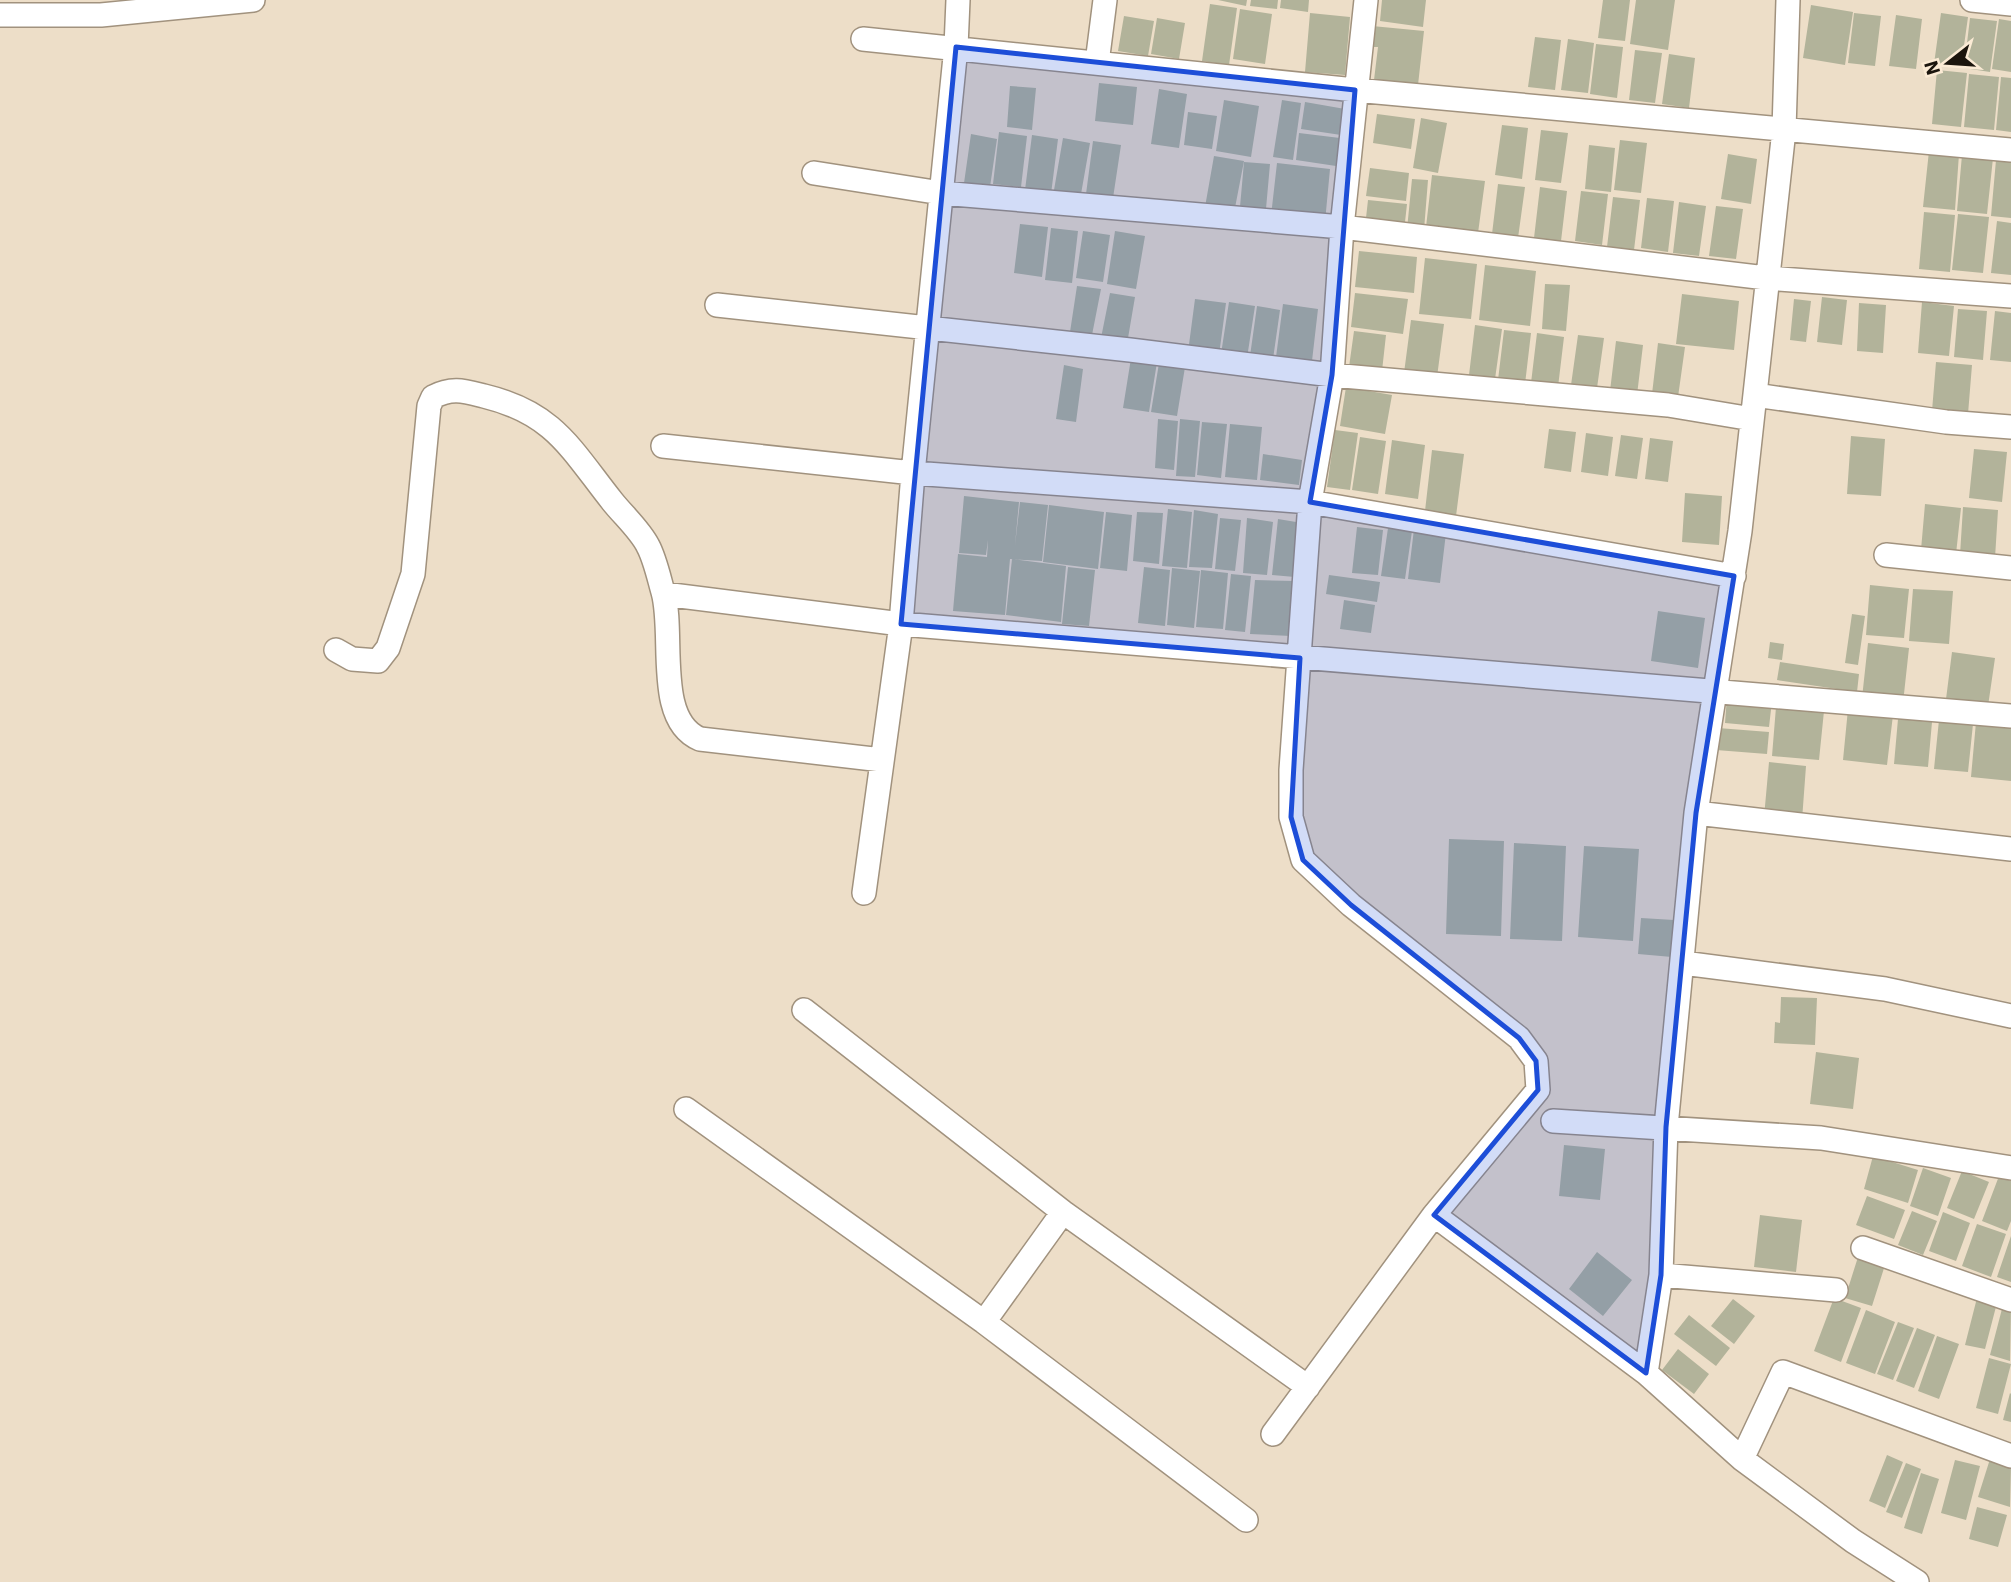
<svg xmlns="http://www.w3.org/2000/svg" width="2011" height="1582" font-family="'IBM Plex Sans',sans-serif">
  <rect width="100%" height="100%" fill="#eddec8"/>
  <path fill="#b2b39a" d="M1218,0h29l-1,6z
    M1251,0h27l-1,9 -27,-3z
    M1281,0h28l-1,12 -28,-4z
    M1382,0h44l-3,27 -43,-6z
    M1603,0h27l-5,41 -27,-3z
    M1636,0h39l-7,50 -38,-6z
    M1210,4l27,4 -8,57 -27,-4z
    M1811,5l42,7 -8,53 -42,-7z
    M1240,9l32,5 -7,50 -32,-5z
    M1310,13l40,4 -5,58 -40,-3z
    M1854,13l27,3 -6,50 -27,-3z
    M1941,13l27,4 -7,50 -27,-3z
    M1896,15l26,4 -6,50 -27,-3z
    M1124,16l30,5 -6,35 -30,-5z
    M1157,18l28,5 -6,36 -28,-5z
    M1970,18l27,3 -7,51 -26,-4z
    M1999,19l12,2v51l-19,-3z
    M1372,26l52,5 -6,54 -44,-5 4,-33h-8z
    M1535,37l26,3 -6,50 -27,-3z
    M1568,39l26,4 -6,50 -27,-3z
    M1596,44l27,3 -6,51 -27,-4z
    M1635,50l27,3 -7,50 -26,-3z
    M1669,54l26,4 -6,50 -27,-4z
    M1937,70l30,3 -6,54 -29,-3z
    M1969,74l30,3 -5,53 -30,-3z
    M2001,77l10,1v54l-15,-2z
    M1099,83l38,4 -4,38 -38,-4z
    M1010,86l26,2 -4,42 -25,-3z
    M1159,89l28,5 -8,54 -28,-4z
    M1224,100l35,6 -8,51 -35,-6z
    M1282,100l19,3 -8,57 -20,-3z
    M1305,102l40,7 -4,26 -40,-6z
    M1188,112l29,4 -5,33 -28,-4z
    M1377,114l38,5 -4,30 -38,-6z
    M1421,118l26,5 -9,50 -25,-5z
    M1502,125l26,3 -6,51 -27,-4z
    M1541,130l27,3 -7,50 -26,-3z
    M999,132l28,4 -6,51 -28,-3z
    M1299,133l41,5 -4,28 -40,-6z
    M971,134l26,5 -7,48 -26,-4z
    M1032,135l26,4 -7,55 -26,-4z
    M1063,138l27,5 -9,51 -27,-4z
    M1620,140l27,3 -6,50 -27,-3z
    M1093,141l28,4 -8,53 -27,-4z
    M1589,145l26,3 -4,44 -26,-3z
    M1929,151l30,3 -4,56 -32,-3z
    M1728,154l29,5 -6,45 -30,-5z
    M1962,155l31,3 -6,56 -30,-3z
    M1214,156l30,5 -10,52 -29,-6z
    M1996,160l15,1v57l-20,-2z
    M1244,162l26,2 -5,56 -26,-2z
    M1277,163l53,6 -5,53 -54,-6z
    M1370,168l39,5 -3,28 -40,-5z
    M1432,175l53,6 -7,52 -52,-6z
    M1412,179l16,1 -4,50 -17,-1z
    M1498,184l27,3 -7,51 -26,-4z
    M1540,187l27,4 -6,50 -27,-3z
    M1581,191l27,3 -6,51 -27,-4z
    M1613,197l27,3 -6,50 -27,-3z
    M1647,198l27,3 -6,51 -27,-4z
    M1368,200l39,4 -3,27 -39,-4z
    M1679,202l27,4 -7,50 -26,-3z
    M1716,206l27,3 -7,50 -27,-3z
    M1924,212l31,3 -5,57 -31,-3z
    M1958,214l31,3 -6,56 -31,-3z
    M1997,221l14,2v52l-20,-2z
    M1020,224l28,3 -6,50 -28,-4z
    M1051,228l27,3 -6,52 -27,-3z
    M1083,231l27,4 -7,47 -27,-4z
    M1115,231l30,5 -9,53 -29,-5z
    M1359,251l58,6 -3,36 -59,-6z
    M1425,258l52,6 -6,55 -52,-5z
    M1485,265l51,6 -6,55 -51,-6z
    M1545,284l25,1 -4,46 -24,-2z
    M1077,286l24,3 -9,46 -22,-3z
    M1110,293l25,4 -8,47 -26,-6z
    M1355,293l53,6 -5,35 -52,-7z
    M1682,294l57,7 -5,49 -58,-6z
    M1822,297l25,3 -5,45 -25,-3z
    M1195,299l31,4 -7,52 -31,-3z
    M1794,299l17,2 -5,41 -16,-2z
    M1229,302l26,4 -8,52 -26,-4z
    M1922,302l32,4 -5,50 -31,-3z
    M1859,303l27,2 -3,48 -26,-2z
    M1283,304l35,5 -6,52 -36,-4z
    M1257,306l23,4 -7,49 -23,-3z
    M1958,309l29,2 -4,49 -29,-3z
    M1995,311l16,2v49l-21,-2z
    M1411,320l33,4 -7,53 -33,-4z
    M1475,325l27,4 -7,50 -26,-4z
    M1504,330l27,3 -6,51 -27,-4z
    M1354,331l32,4 -4,36 -33,-4z
    M1537,333l27,4 -6,50 -27,-4z
    M1578,335l26,3 -7,50 -26,-3z
    M1616,341l27,4 -6,50 -27,-4z
    M1658,343l27,4 -7,50 -26,-3z
    M1132,352l26,4 -9,56 -26,-4z
    M1160,357l26,4 -9,55 -26,-4z
    M1936,362l36,3 -4,49 -36,-3z
    M1064,365l19,4 -7,53 -20,-3z
    M1346,387l46,8 -7,39 -45,-8z
    M1158,419l20,2 -4,49 -19,-2z
    M1180,419l20,2 -5,56 -19,-1z
    M1202,422l25,2 -6,54 -24,-3z
    M1230,424l32,3 -5,53 -32,-3z
    M1549,429l27,3 -5,40 -27,-4z
    M1335,430l23,3 -8,57 -23,-3z
    M1586,433l27,4 -5,39 -27,-4z
    M1621,435l22,3 -6,41 -22,-3z
    M1851,436l34,3 -4,57 -34,-2z
    M1360,437l26,4 -8,53 -26,-4z
    M1650,438l23,3 -5,41 -23,-3z
    M1392,440l33,5 -7,54 -33,-5z
    M1974,449l33,3 -5,50 -33,-4z
    M1432,450l32,4 -8,62 -31,-5z
    M1263,454l39,6 -3,25 -39,-5z
    M1685,493l37,3 -3,49 -37,-3z
    M964,496l55,6 -4,43 5,-43 28,3 -6,56 -32,-2 -5,56 -52,-4 5,-57 29,3 1,-17 -2,15 -27,-2z
    M1925,504l36,4 -5,46 -35,-4z
    M1049,505l55,7 -6,57 -55,-7z
    M1963,507l35,3 -3,48 -35,-3z
    M1168,509l24,3 -5,56 -25,-2z
    M1194,510l24,4 -6,54 -23,-1z
    M1106,512l26,3 -5,56 -27,-3z
    M1137,512l26,1 -4,51 -26,-3z
    M1220,518l21,2 -6,51 -20,-2z
    M1247,518l26,4 -6,53 -24,-2z
    M1278,519l24,4 -7,54 -23,-2z
    M1357,527l26,3 -5,45 -26,-2z
    M1388,528l24,3 -7,48 -24,-3z
    M1414,529l32,4 -6,50 -32,-4z
    M1012,559l54,7 -5,56 -55,-7z
    M1068,567l27,3 -6,56 -27,-2z
    M1144,567l26,3 -5,56 -27,-3z
    M1172,568l28,3 -6,57 -27,-3z
    M1201,570l27,3 -5,56 -27,-2z
    M1231,574l20,2 -6,56 -20,-2z
    M1329,575l51,7 -3,20 -51,-8z
    M1255,580l40,1 -4,55 -41,-2z
    M1870,585l39,4 -5,49 -38,-3z
    M1913,589l40,2 -4,53 -40,-3z
    M1344,600l31,5 -4,28 -31,-4z
    M1658,611l47,7 -7,50 -47,-7z
    M1852,614l13,2 -7,49 -13,-2z
    M1770,642l14,2 -2,16 -14,-2z
    M1868,643l41,5 -6,55 -41,-5z
    M1952,652l43,6 -8,55 -42,-6z
    M1780,662l79,12 -2,18 -80,-12z
    M1727,697l45,4 -3,26 -44,-4z
    M1776,707l48,4 -5,49 -47,-4z
    M1848,709l45,6 -6,50 -44,-5z
    M1898,719l34,3 -4,45 -34,-3z
    M1939,720l34,4 -5,48 -34,-3z
    M1976,722l35,4v55l-40,-4z
    M1718,728l51,4 -2,22 -51,-4z
    M1769,762l37,4 -4,54 -38,-3z
    M1449,839l55,2 -3,95 -55,-2z
    M1514,843l52,3 -4,95 -52,-2z
    M1584,846l55,3 -6,92 -55,-4z
    M1641,918l33,2 -2,37 -34,-3z
    M1781,997l36,1 -2,47 -41,-2 1,-21 5,1z
    M1816,1052l43,6 -6,51 -43,-5z
    M1564,1145l41,4 -5,51 -41,-4z
    M1873,1156l45,14 -10,33 -44,-14z
    M1923,1168l28,10 -13,38 -28,-10z
    M1962,1171l27,11 -15,37 -27,-11z
    M1999,1176l12,5v40l-4,10 -25,-10z
    M1867,1196l38,14 -11,29 -38,-14z
    M1912,1211l25,10 -14,34 -25,-10z
    M1943,1212l27,11 -14,38 -27,-10z
    M1760,1215l42,5 -6,52 -42,-5z
    M1977,1224l29,10 -15,43 -29,-11z
    M2011,1236v46l-14,-5z
    M1597,1252l35,28 -29,36 -34,-27z
    M1858,1257l27,8 -13,41 -27,-8z
    M1978,1294l20,5 -13,50 -20,-4z
    M1834,1298l27,10 -20,54 -27,-11z
    M1733,1299l22,17 -21,28 -23,-18z
    M2003,1305l8,2 -1,54 -20,-6z
    M1866,1310l29,12 -20,52 -29,-11z
    M1689,1315l41,33 -14,18 -42,-32z
    M1898,1322l16,6 -21,52 -16,-6z
    M1917,1328l18,7 -21,53 -18,-7z
    M1937,1336l22,8 -20,55 -21,-8z
    M1678,1349l31,25 -15,20 -32,-24z
    M1989,1358l22,6 -13,50 -22,-6z
    M2010,1393l1,1v28l-8,-2z
    M1887,1455l16,7 -18,46 -16,-7z
    M1990,1459l21,7 -1,41 -32,-10z
    M1955,1460l25,6 -14,54 -25,-7z
    M1906,1463l15,6 -19,49 -16,-6z
    M1921,1473l18,6 -17,55 -18,-6z
    M1977,1507l30,8 -9,32 -29,-8z"/>
  <g fill="none" stroke-linecap="round" stroke-linejoin="round">
    <g stroke="#a1927e" stroke-width="26">
      <path id="street" d="M958,0l-2,47 -43,426 397,29 424,74
        M1972,0l39,4
        M0,15h101l152,-15
        M863,39l492,51 656,60
        M1097,63l8,-63
        M814,173l127,20 401,34 424,51 245,18
        M717,305l413,45 202,25 336,30 84,14
        M1755,395l191,27 65,5
        M663,446l250,27 -12,151 1110,92
        M1886,555l125,13
        M664,594l237,30 -37,269
        M336,650l16,9 26,2 10,-13 25,-74 16,-168 4,-9c19,-10 31,-6 51,-1 70,17 86,52 128,105 11,14 28,29 36,45 7,13 11,32 15,46 12,42 -9,128 37,147l182,21
        M1696,813l315,36
        M1683,963l202,26 126,27
        M804,1010l259,202 245,175
        M686,1109l298,213 262,198
        M1553,1121l268,17 190,30
        M1434,1215l212,158 96,86 111,82 64,41
        M1863,1248l148,52
        M1661,1275l175,15
        M984,1322l79,-110
        M1646,1373l15,-98 5,-148 30,-314 44,-282 44,-401 4,-130
        M1273,1434l161,-219 104,-125 -2,-29 -17,-23 -168,-133 -48,-45 -12,-43v-47l19,-268 22,-127 10,-148 24,-227
        M1742,1459l41,-87 228,84"/>
    </g>
    <use href="#street" stroke="#fff" stroke-width="23"/>
  </g>
  <path fill="#1d4ed8" fill-opacity="0.2" stroke="#1d4ed8" stroke-width="5" stroke-linejoin="round" d="M956,47l399,43 -23,285 -22,127 424,74 -38,237 -30,314 -5,148 -15,98 -212,-158 104,-125 -2,-29 -17,-23 -168,-133 -48,-45 -12,-43 9,-159 -399,-34z"/>
  <g transform="translate(1948 63) rotate(253)" stroke="#fbebd5" stroke-width="5" paint-order="stroke">
  <path d="M0-5L12 26L0 18L-12 26Z" fill="#1b150d"/>
  <text y="-10" font-size="19" font-weight="bold" text-anchor="middle" fill="#1b150d">N</text>
  </g>
</svg>
